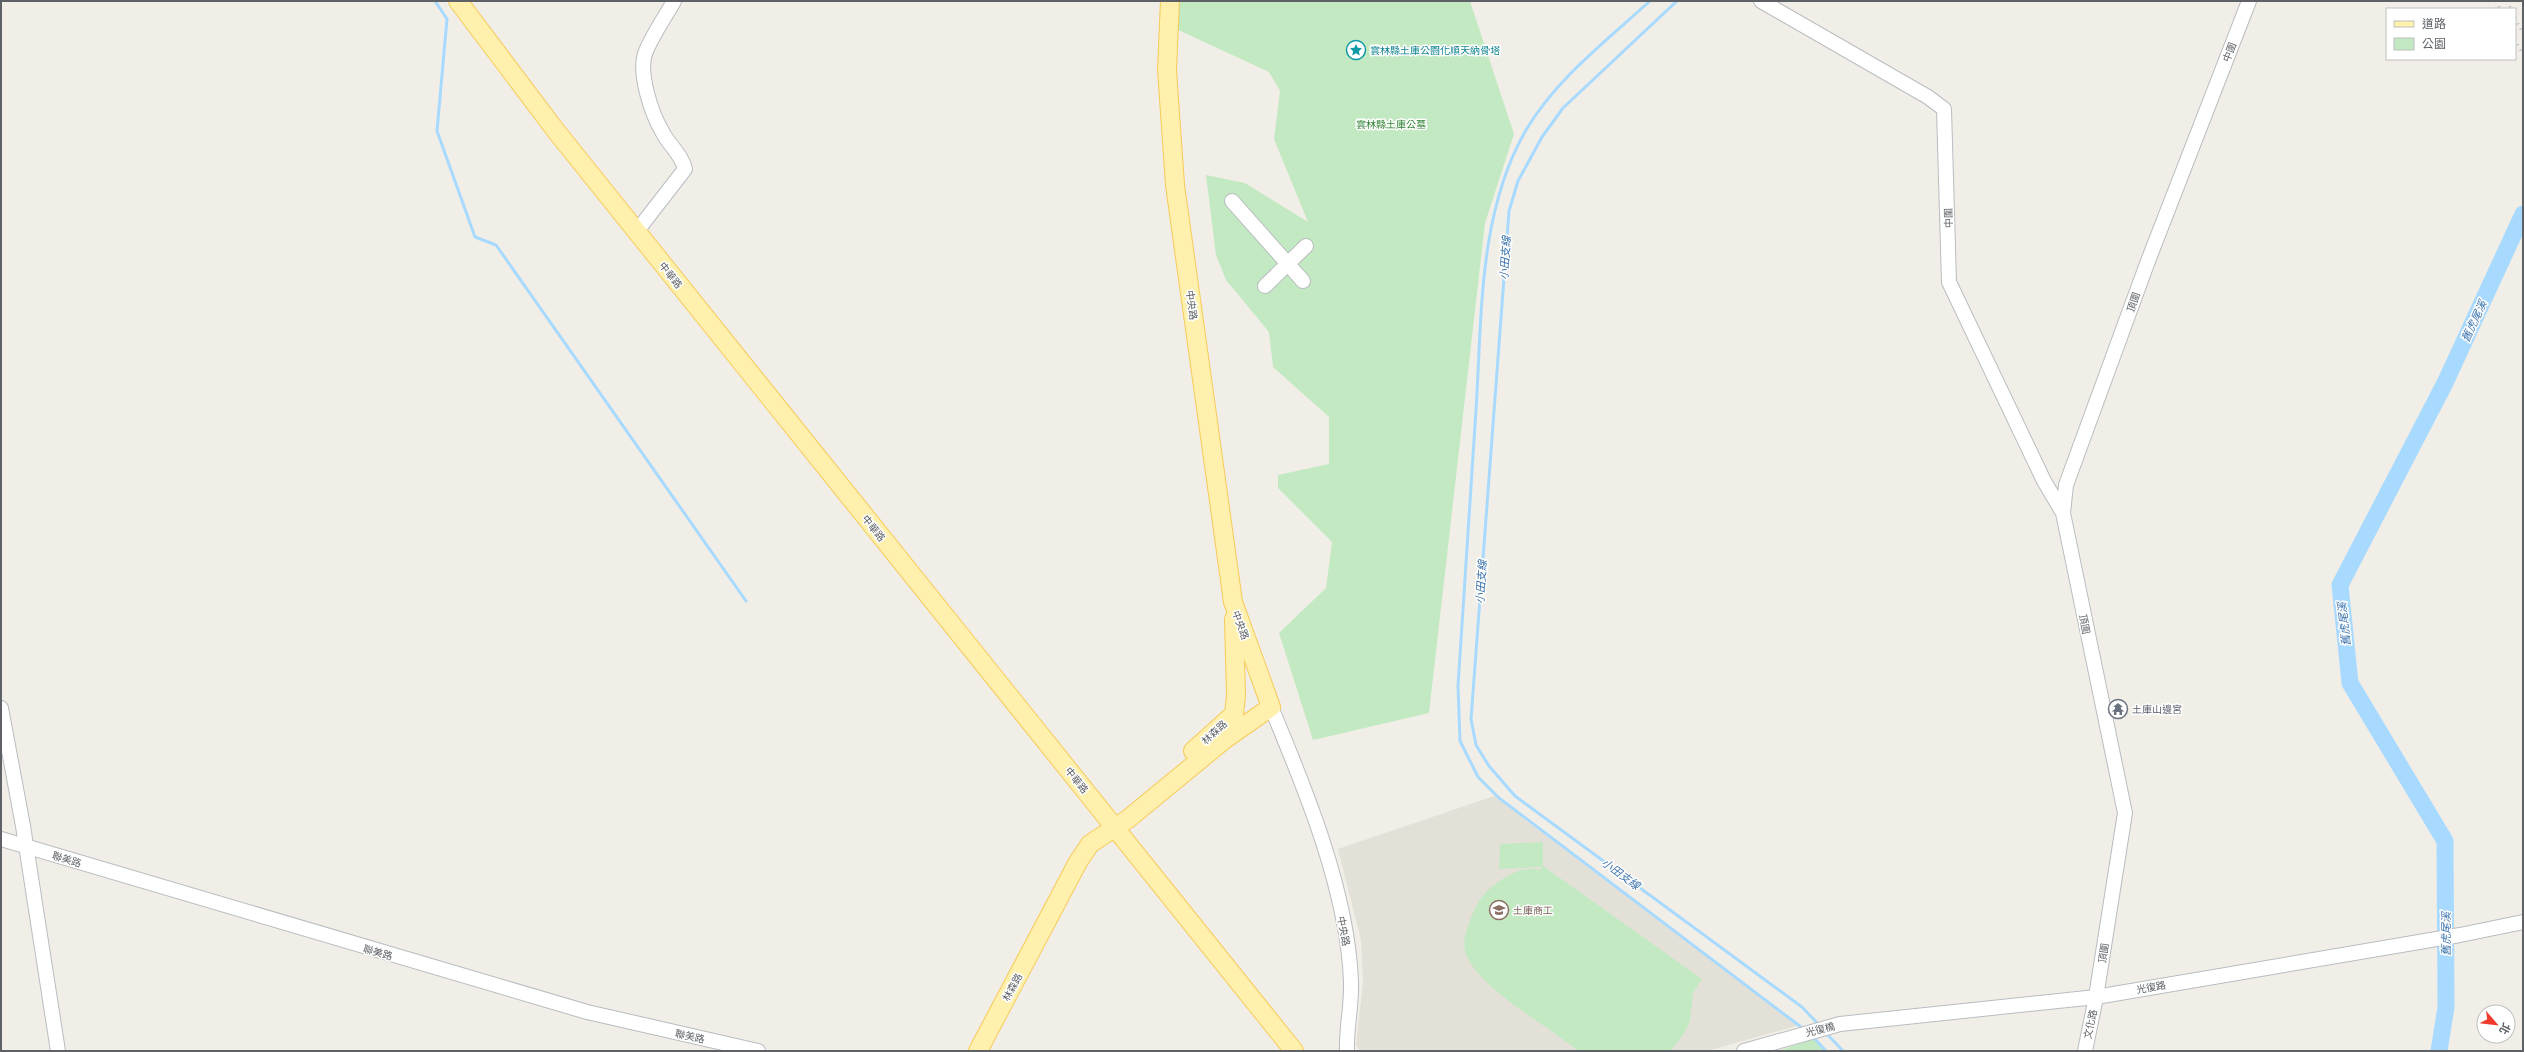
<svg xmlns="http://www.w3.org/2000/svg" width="2524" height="1052" font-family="Poppins,'Noto Sans TC',sans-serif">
  <rect width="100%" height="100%" fill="#f1eee7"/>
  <path fill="#e3e0d7" d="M1494,796l111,84 195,145 -93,26h-347l-4,-6 7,-63 -2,-42 -23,-91z"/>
  <path fill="#c3e9c2" d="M1175,1h295l44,133 -29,89 -56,490 -116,27 -34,-107 47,-45 6,-46 -54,-54v-13l51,-11v-47l-56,-50 -4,-35 -43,-52 -10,-25 -10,-80 39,8 63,39 -34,-83 6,-48 -11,-19 -95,-44z
    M1543,842v24l159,113 -9,14 -3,28 -6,13 -14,17h-130l37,-1c-29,-24 -99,-62 -111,-96 -4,-11 0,-23 4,-33 4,-12 9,-22 18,-31 15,-12 31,-25 52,-20l2,-3 -43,2 1,-25z
    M1816,1038l11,13h-49z"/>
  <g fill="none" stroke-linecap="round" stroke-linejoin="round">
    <path stroke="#a8daff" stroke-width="3" d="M435,1l12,18 -10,112 38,106 21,8 250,356
      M1650,1c-44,40 -93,77 -124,129 -48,83 -44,187 -50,280 -6,92 -12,184 -18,276l2,55 18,36 21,21 306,232
      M1677,1l-114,107 -21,29 -24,44 -9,30 -38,508 5,26 13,21 26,30 287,211 18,19
      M1826,1033l17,18
      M1812,1036l14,15"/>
    <path stroke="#a8daff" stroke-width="17" d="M2439,1051l7,-44 -1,-166 -95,-158 -10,-98 105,-202 78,-169"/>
    <g stroke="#b9bcc0" stroke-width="16">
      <path id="minor" d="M1761,1l167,96 16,12 5,173 95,199 19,32
        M1232,201l71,80
        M637,231l48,-62c-3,-14 -16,-24 -22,-36 -11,-18 -26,-61 -17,-82 7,-17 19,-34 28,-50
        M1265,286l41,-40
        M1271,707c34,81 77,185 80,275 1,23 -5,46 -4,69
        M1,708l22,118 35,225
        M1,839l586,173 171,39
        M1744,1051l96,-27 256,-27 364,-62 63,-13
        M2085,1051l11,-54 29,-184 -62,-300 3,-28 82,-224 101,-260"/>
    </g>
    <g stroke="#f7ca59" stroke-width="20">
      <path id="major" d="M458,1l98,130 738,920
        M1193,751l41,-37 2,-18 -2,-77
        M978,1051l100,-189 12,-18 38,-25 96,-79 47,-33 -38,-105 -58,-417 -8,-115 3,-69"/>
    </g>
    <use href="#minor" stroke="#fff" stroke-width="14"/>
    <use href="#major" stroke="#fff1ad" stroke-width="18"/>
    <path stroke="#b5b6b7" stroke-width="3" stroke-dasharray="1 5" stroke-linecap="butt" d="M2496,1l4,8
      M2507,1l4,8
      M2515,18l8,16
      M2515,39l8,16"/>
  </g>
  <defs>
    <g id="sight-ring" transform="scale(1)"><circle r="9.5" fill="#fff" stroke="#0f9aa8" stroke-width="1.5"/><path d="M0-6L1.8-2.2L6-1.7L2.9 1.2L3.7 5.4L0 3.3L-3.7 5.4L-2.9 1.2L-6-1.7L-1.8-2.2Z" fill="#0f9aa8"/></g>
    <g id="temple-ring" transform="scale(1)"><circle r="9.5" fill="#fff" stroke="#6b7280" stroke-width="1.5"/><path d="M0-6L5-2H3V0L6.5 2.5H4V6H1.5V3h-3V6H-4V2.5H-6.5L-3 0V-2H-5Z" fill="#6b7280"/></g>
    <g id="school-ring" transform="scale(1)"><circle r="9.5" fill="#fff" stroke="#8d6e63" stroke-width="1.5"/><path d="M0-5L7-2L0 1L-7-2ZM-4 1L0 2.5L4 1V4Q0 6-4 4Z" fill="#8d6e63"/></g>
  </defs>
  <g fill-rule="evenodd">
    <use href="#sight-ring" x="1356" y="50"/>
    <use href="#temple-ring" x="2118" y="709"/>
    <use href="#school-ring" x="1499" y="910"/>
  </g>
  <g text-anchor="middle" stroke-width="3" stroke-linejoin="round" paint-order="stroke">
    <g font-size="10" fill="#0d838f" stroke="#fff" text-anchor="start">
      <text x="1370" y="54">雲林縣土庫公園化順天納骨塔</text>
    </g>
    <g font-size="10" fill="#5e6267" stroke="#fff">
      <text transform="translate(2229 52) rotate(-69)" y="4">中圍</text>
      <text transform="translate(1948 218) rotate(-91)" y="4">中圍</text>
      <text transform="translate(671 275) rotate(51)" y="4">中華路</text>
      <text transform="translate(2133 302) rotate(-71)" y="4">頂圍</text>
      <text transform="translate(1192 305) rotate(82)" y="4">中央路</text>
      <text transform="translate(874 528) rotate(51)" y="4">中華路</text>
      <text transform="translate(2085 624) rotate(79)" y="4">頂圍</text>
      <text transform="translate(1241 625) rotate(70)" y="4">中央路</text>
      <text transform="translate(1214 732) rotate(-43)" y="4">林森路</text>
      <text transform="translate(1077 780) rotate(51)" y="4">中華路</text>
      <text transform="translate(67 859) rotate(17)" y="4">聯美路</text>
      <text transform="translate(1344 931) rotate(79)" y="4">中央路</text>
      <text transform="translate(378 952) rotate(16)" y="4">聯美路</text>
      <text transform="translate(2103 953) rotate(-81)" y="4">頂圍</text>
      <text transform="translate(1012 987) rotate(-62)" y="4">林森路</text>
      <text transform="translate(2151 987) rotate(-10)" y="4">光復路</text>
      <text transform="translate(2090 1024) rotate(-78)" y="4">文化路</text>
      <text transform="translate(1820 1029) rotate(-14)" y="4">光復橋</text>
      <text transform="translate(690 1036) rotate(12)" y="4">聯美路</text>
    </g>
    <g font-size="10" fill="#308334" stroke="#fff">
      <text x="1391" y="128">雲林縣土庫公墓</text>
    </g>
    <g font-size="10" fill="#5b616d" stroke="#fff" text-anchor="start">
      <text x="2132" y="713">土庫山邊宮</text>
    </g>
    <g font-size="10" fill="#785e54" stroke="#fff" text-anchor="start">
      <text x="1513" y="914">土庫商工</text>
    </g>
    <g font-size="11" font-style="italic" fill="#3c74ad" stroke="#fff">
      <text transform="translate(1505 258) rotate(-86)" y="4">小田支線</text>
      <text transform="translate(2474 321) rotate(-65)" y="4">舊虎尾溪</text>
      <text transform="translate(1481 582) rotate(-86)" y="4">小田支線</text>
      <text transform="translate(2344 624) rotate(-96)" y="4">舊虎尾溪</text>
      <text transform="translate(1621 874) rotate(36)" y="4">小田支線</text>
      <text transform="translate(2446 934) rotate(-90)" y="4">舊虎尾溪</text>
    </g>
  </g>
  <rect width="2524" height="1052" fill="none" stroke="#5e6267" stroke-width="4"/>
  <rect x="2386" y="8" width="130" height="52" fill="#ffffff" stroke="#bfc0c2"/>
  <rect x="2394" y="21" width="20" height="6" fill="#fff1ad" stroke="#bfc0c2"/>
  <text x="2422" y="28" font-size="12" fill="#5e6267">道路</text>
  <rect x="2394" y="38" width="20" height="12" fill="#c3e9c2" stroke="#bfc0c2"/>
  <text x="2422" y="48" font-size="12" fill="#5e6267">公園</text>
  <g transform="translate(2496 1024) rotate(118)"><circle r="19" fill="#ffffff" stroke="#bfc0c2"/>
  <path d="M0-3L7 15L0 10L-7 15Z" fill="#f13b2d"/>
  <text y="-6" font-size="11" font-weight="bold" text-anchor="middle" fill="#5e6267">北</text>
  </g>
</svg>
